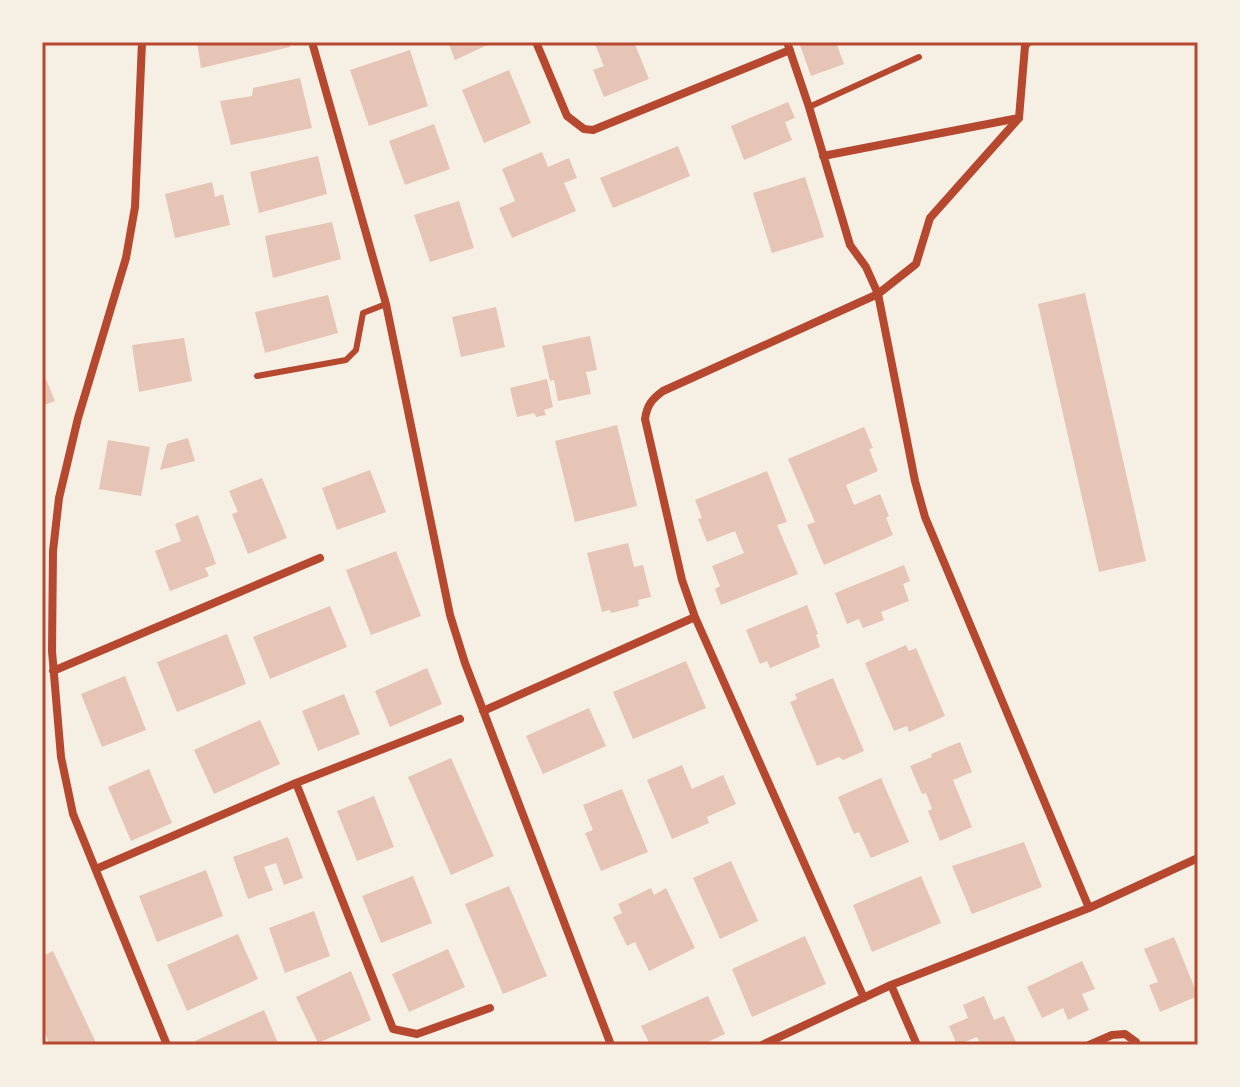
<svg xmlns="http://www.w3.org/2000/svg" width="1240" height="1087" font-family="'Open Sans',sans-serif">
  <rect width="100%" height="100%" fill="#f6efe4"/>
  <path fill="#e6c5b7" d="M197,42h92l1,5 -89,21z
    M448,42h46l-39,18z
    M594,42h40l15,37 -45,18 -11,-27 11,-4z
    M799,42h37l8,22 -33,12z
    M410,50l18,56 -59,20 -19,-56z
    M509,70l22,53 -47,20 -22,-53z
    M300,78l12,50 -81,17 -11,-44 32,-5 1,-8z
    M788,102l7,16 -10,4 7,18 -48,20 -13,-34z
    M434,124l16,45 -45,16 -16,-44z
    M678,146l12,30 -77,32 -13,-30z
    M542,152l6,15 21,-9 8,20 -13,5 12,28 -64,27 -13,-30 16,-7 -13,-32z
    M318,156l9,38 -68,19 -9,-41z
    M805,177l19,60 -52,16 -19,-60z
    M212,182l3,15 8,-3 7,31 -55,13 -10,-44z
    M459,201l15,47 -44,14 -16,-47z
    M332,222l9,37 -68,19 -8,-42z
    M1085,293l61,268 -47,11 -61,-268z
    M328,295l10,38 -73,20 -10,-41z
    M496,307l9,40 -44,10 -9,-40z
    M590,336l7,34 -11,2 5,22 -33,7 -4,-21 -4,1 -8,-35z
    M184,338l8,43 -53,11 -7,-47z
    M46,379l9,22 -13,5v-26z
    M547,379l6,28 -9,3 2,5 -10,2 -2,-4 -17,4 -7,-29z
    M617,425l20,81 -62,16 -20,-81z
    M864,427l9,21 -4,1 9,22 -32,14 8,20 26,-11 9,22 -3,2 7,17 -69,30 -17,-40 8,-3 -27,-63z
    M188,438l7,23 -35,9 7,-26z
    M108,440l42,7 -9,49 -42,-7z
    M370,470l16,42 -49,18 -15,-42z
    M767,471l20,51 -10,3 21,49 -77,31 -6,-16 5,-3 -8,-20 32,-13 -9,-22 -28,11 -9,-23 4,-1 -7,-18z
    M262,478l25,60 -39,16 -16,-40 6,-2 -9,-21z
    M198,515l18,49 -11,4 4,8 -39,15 -15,-40 26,-10 -6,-17z
    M628,543l6,24 9,-2 8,32 -13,3 1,6 -28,7 -1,-3 -8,2 -15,-59z
    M396,551l25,65 -50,19 -25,-65z
    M904,565l6,16 -7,3 6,17 -28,11 3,8 -21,8 -4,-9 -12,5 -12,-31z
    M807,605l11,29 -2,1 4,12 -50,21 -3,-7 -7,3 -14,-34z
    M330,606l17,41 -77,32 -17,-42z
    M227,634l19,50 -69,28 -20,-50z
    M906,645l3,6 7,-3 29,68 -36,16 -2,-6 -13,5 -29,-68z
    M686,661l20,47 -73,31 -20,-47z
    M427,668l15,36 -52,23 -15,-36z
    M125,676l21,54 -44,17 -21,-53z
    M833,678l31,73 -21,9 -4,-3 -22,9 -27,-64 7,-3 -2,-5z
    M344,694l16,40 -42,17 -16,-40z
    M589,708l17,38 -63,28 -17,-38z
    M260,720l20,44 -66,30 -20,-44z
    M960,742l12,30 -19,8 19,47 -32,14 -12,-30 4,-2 -6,-16 -4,1 -12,-28 22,-9 -1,-3z
    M451,758l43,98 -43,19 -43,-98z
    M682,765l10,24 31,-14 13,29 -29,13 2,6 -37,16 -25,-59z
    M149,769l23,54 -41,18 -23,-54z
    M881,778l28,64 -38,16 -12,-26 -5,2 -16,-37z
    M622,789l26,63 -47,19 -16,-38 8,-3 -10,-25z
    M374,796l20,51 -37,14 -20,-50z
    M288,837l15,41 -19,7 -8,-22 -12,4 9,23 -25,9 -15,-42z
    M1024,842l18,45 -70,27 -20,-48z
    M731,861l27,60 -38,18 -27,-61z
    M206,870l17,46 -66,26 -18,-46z
    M413,876l19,47 -51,20 -19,-47z
    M921,876l20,47 -69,29 -19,-47z
    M509,886l38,90 -44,18 -38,-90z
    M651,888l3,7 12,-7 29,60 -46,23 -14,-29 -8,4 -14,-29 9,-4 -4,-9z
    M314,911l16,45 -45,17 -16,-45z
    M238,934l20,45 -71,32 -20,-46z
    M805,936l21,48 -74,33 -20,-48z
    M1174,937l24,59 -38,16 -11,-27 9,-3 -14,-33z
    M448,949l17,38 -56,25 -17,-38z
    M53,951l44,94h-47l-8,-18v-71z
    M1082,961l13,28 -13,5 7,16 -21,10 -5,-12 -21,10 -15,-31z
    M351,971l20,49 -53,23 -22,-46z
    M708,996l17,38 -24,11h-51l-9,-19z
    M984,996l10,24 10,-4 12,26 -7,3h-28l-4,-8 -20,8 -8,-19 19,-8 -5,-13z
    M264,1010l15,35h-82l-2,-4z"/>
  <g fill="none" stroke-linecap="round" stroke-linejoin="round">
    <path stroke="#b5482f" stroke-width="6" d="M809,107l110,-50
      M257,376l89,-16 10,-10 7,-37 23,-9"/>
    <path stroke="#b5482f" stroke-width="8" d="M142,42l-7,165 -9,51 -48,160 -19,80 -6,53 -1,100 9,106 12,57 94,231
      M312,42l74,262 64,311 15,48 146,382
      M536,42l31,74 17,13 9,1 197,-80
      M787,42l22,65 41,138 16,22 12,27 37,187 10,36 164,391
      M823,156l196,-38
      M695,617l-13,-37 -37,-161c2,-14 7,-20 18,-28l215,-97 38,-30 14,-46 89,-100 6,-72 3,-4
      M53,671l267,-113
      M483,711l212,-94 169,381
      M296,783l97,246 24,5 73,-26
      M96,869l200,-86 164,-64
      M891,985l26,60
      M762,1045l129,-60 198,-77 109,-50
      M1089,1045l23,-10 13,-1 11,8 1,3"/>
  </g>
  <rect width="1240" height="1087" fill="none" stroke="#f6efe4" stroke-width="88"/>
  <rect x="44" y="44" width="1152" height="999" fill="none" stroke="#b5482f" stroke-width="3"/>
</svg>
